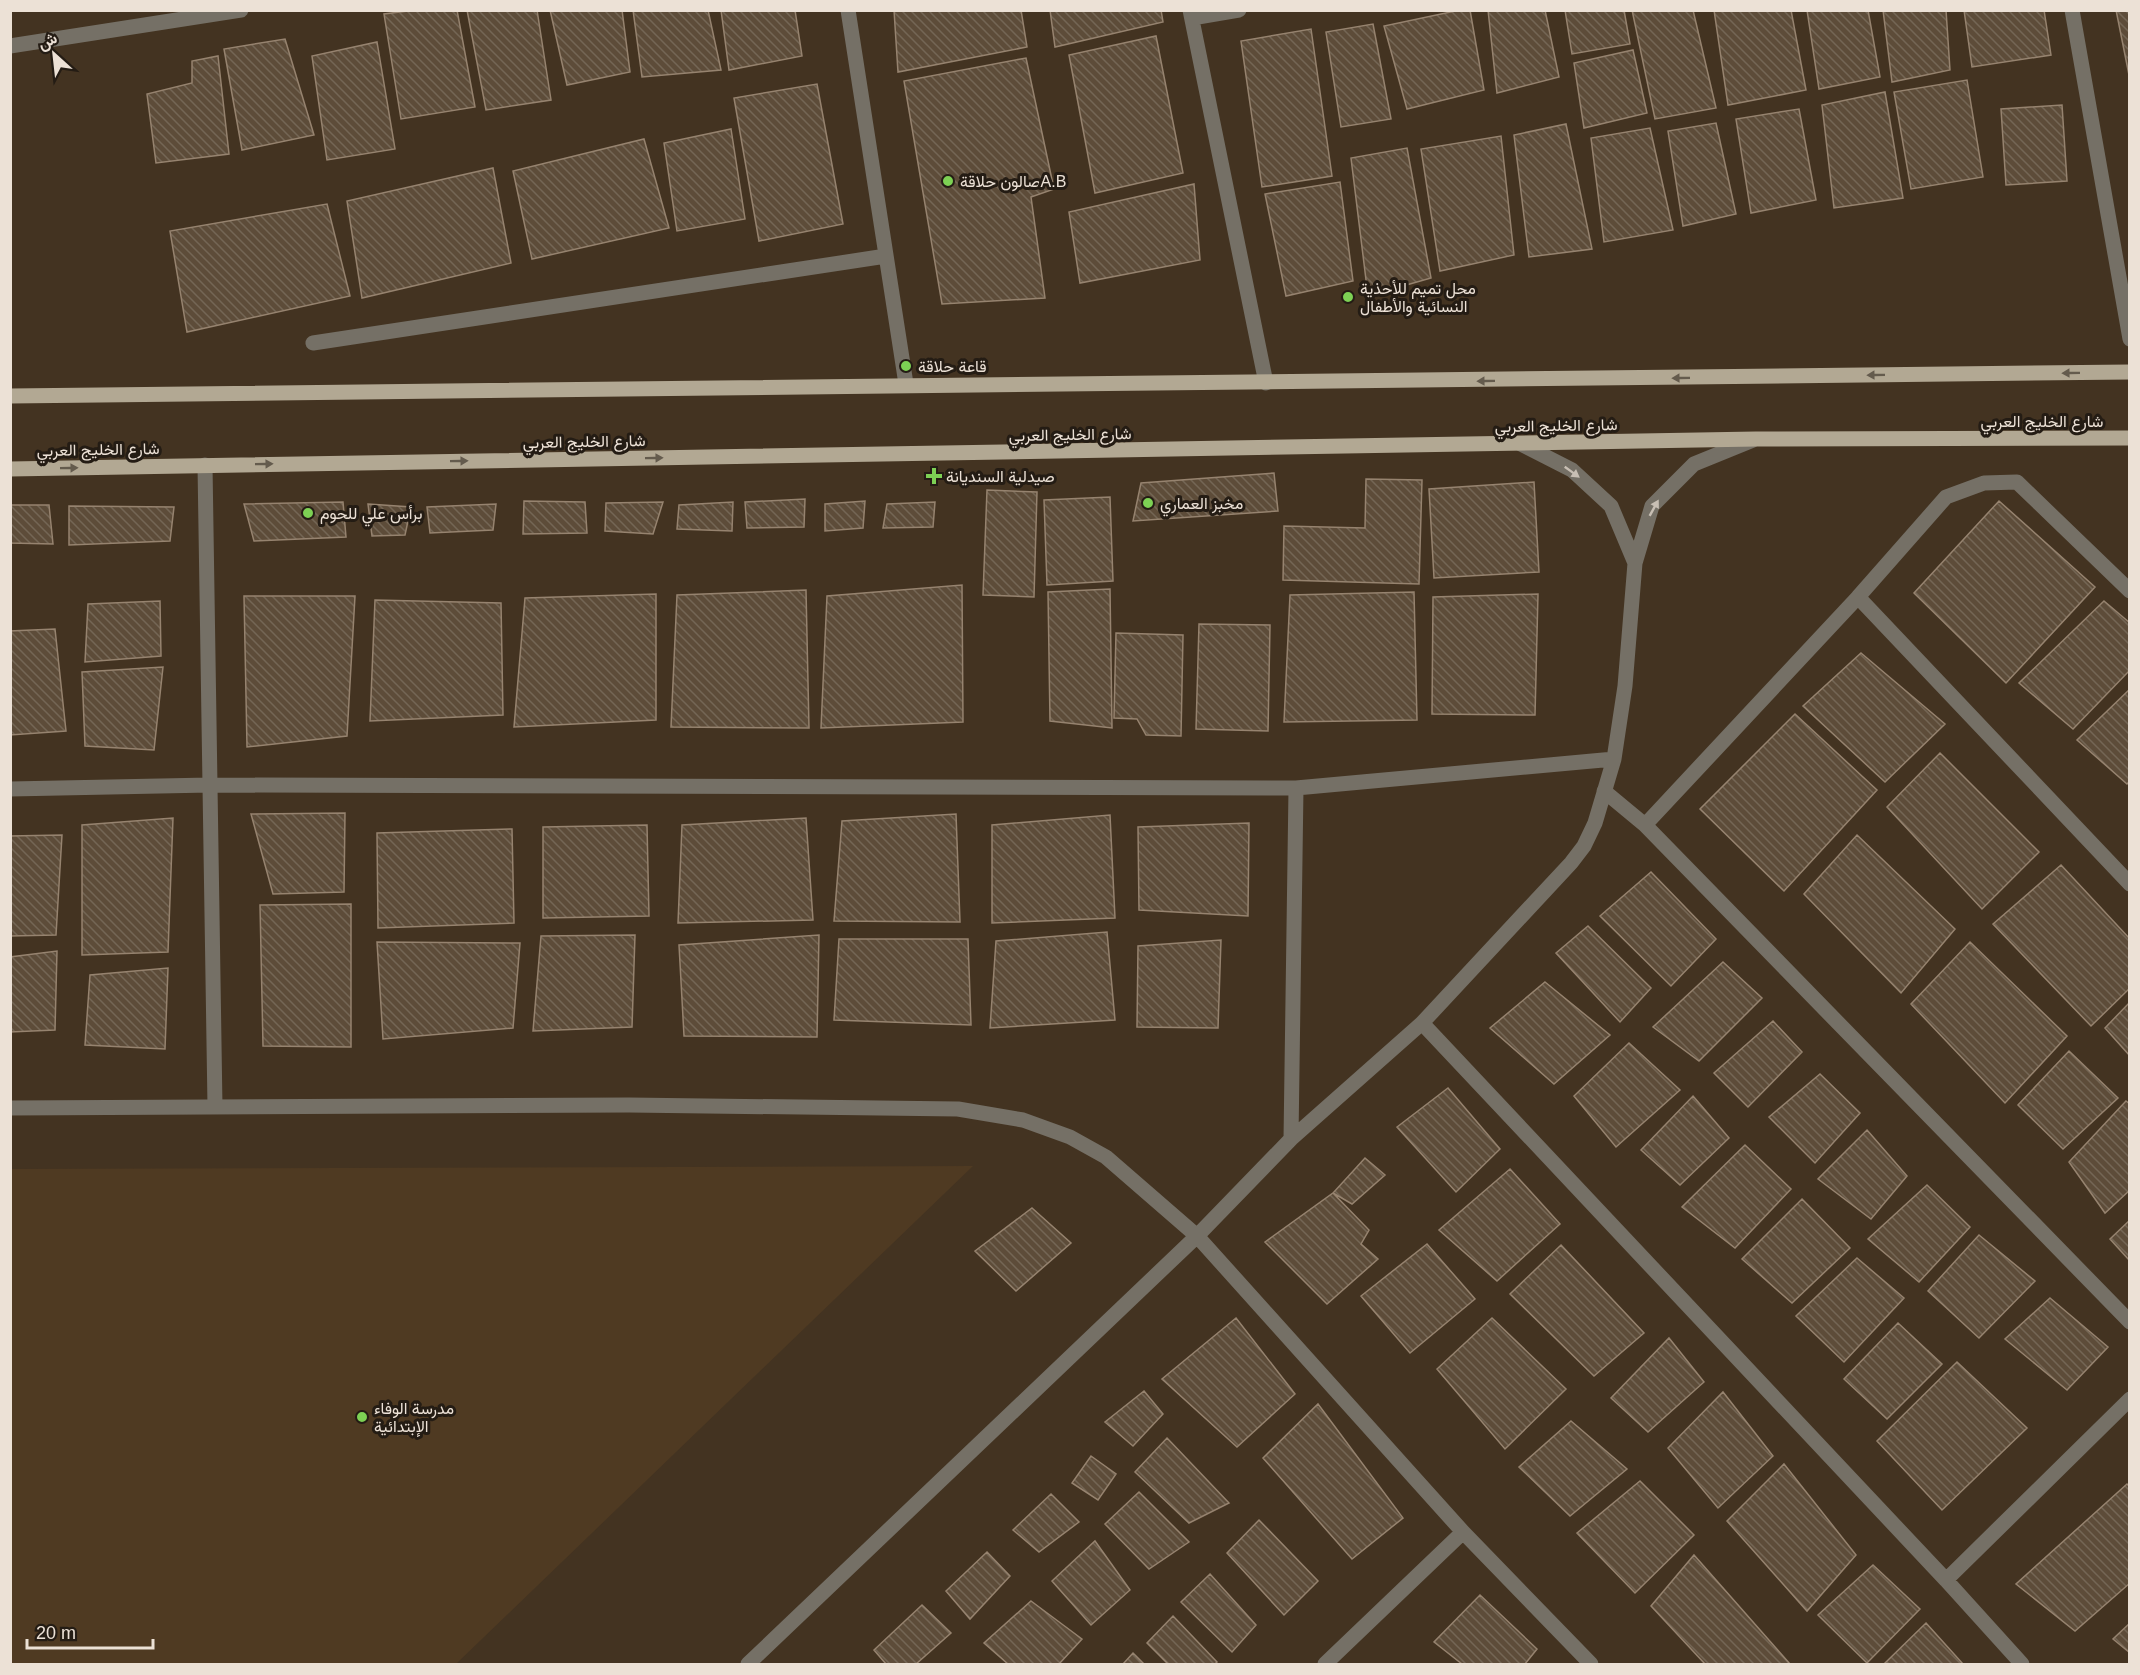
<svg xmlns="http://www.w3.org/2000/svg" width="2140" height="1675" font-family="Arial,Vazirmatn,sans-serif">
  <defs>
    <pattern id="building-back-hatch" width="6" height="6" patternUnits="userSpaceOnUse" patternTransform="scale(1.5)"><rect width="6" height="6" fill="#5d4c39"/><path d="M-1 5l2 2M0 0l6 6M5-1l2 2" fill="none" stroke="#746655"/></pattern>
  </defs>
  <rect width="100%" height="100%" fill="#433321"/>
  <path fill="#4f3a22" d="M973,1166l-517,498h-445v-495z"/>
  <path fill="url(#building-back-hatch)" stroke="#96836f" stroke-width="1.5" d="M416,10h41l18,97 -74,12 -17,-105z
    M467,10h70l14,90 -65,10z
    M550,10h72l8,62 -63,13z
    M633,10h75l13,60 -79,7z
    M721,10h74l7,46 -73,14z
    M894,10h127l6,37 -129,25z
    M1050,10h111l2,12 -108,25z
    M1460,10h10l14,80 -77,19 -23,-83z
    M1488,10h57l14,67 -62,16z
    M1565,10h59l6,34 -58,10z
    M1632,10h61l23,98 -61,11z
    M1714,10h77l15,80 -78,15z
    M1807,10h61l12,67 -61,12z
    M1883,10h63l4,60 -58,12z
    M1964,10h80l7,45 -79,12z
    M2116,10h14v70z
    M1373,24l18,95 -50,8 -15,-95z
    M1311,29l21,147 -70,11 -21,-146z
    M1156,36l27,137 -88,20 -26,-138z
    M285,39l29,96 -72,15 -18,-101z
    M377,42l18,107 -68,11 -15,-104z
    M1633,50l14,63 -63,15 -10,-65z
    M218,56l11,98 -73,9 -9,-69 45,-11v-22z
    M1026,58l28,131 -23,8 14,101 -103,6 -38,-223z
    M1967,80l16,97 -72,12 -17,-97z
    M817,84l26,140 -84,17 -25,-143z
    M1885,92l18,106 -69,10 -12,-103z
    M2062,105l5,76 -61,4 -5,-76z
    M1799,109l17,91 -65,13 -15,-94z
    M1716,123l20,91 -53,12 -15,-95z
    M1566,124l26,125 -63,8 -15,-122z
    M1650,128l23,102 -69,12 -13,-104z
    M731,129l14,90 -68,12 -13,-88z
    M1501,136l13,119 -74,16 -19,-122z
    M644,139l25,89 -137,31 -19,-88z
    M1407,148l24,130 -63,18 -17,-138z
    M493,168l18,95 -149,35 -15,-97z
    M1340,182l13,99 -67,15 -21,-102z
    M1194,184l6,76 -120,23 -11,-71z
    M327,204l23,92 -163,36 -17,-101z
    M1274,473l4,38 -145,10 8,-38z
    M1366,479l56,1 -3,104 -136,-4 1,-54 81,2z
    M1534,482l5,90 -105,6 -5,-89z
    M987,490l50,2 -3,105 -51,-2z
    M1110,497l3,84 -66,4 -3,-85z
    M805,499l-1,28 -57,1 -2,-26z
    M524,501l61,1 2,31 -64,1z
    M865,501l-2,27 -38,3v-27z
    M1999,501l96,86 -89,96 -92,-90z
    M343,502l3,35 -92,4 -10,-37z
    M663,502l-10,32 -48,-3 1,-28z
    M733,502l-1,29 -55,-2 2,-24z
    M935,502l-2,25 -50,1 4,-24z
    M368,504l43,3 -6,28 -33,1z
    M496,504l-3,26 -63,3 -3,-26z
    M10,505h39l4,39 -43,-1z
    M69,506l105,1 -4,34 -101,4z
    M962,585l1,137 -142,6 6,-132z
    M1110,589l2,139 -62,-7 -2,-129z
    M806,590l3,138 -138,-1 6,-132z
    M1414,592l3,128 -133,2 6,-127z
    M656,594v126l-142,7 11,-129z
    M1538,594l-3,121 -103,-1 1,-117z
    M244,596h111l-8,140 -100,11z
    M375,600l126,3 2,112 -133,6z
    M160,601l1,55 -76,6 3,-58z
    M2104,601l26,22v47l-57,59 -54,-46z
    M1199,624l71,1 -2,106 -72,-2z
    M55,629l11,102 -56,4v-104z
    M1116,633l67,2 -2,101 -35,-1 -9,-16 -23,-1z
    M1861,653l84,71 -60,58 -82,-76z
    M163,667l-9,83 -69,-4 -3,-74z
    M2130,689v92l-3,3 -50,-44z
    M1795,714l82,76 -93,101 -84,-82z
    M1940,753l99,99 -57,57 -95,-102z
    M345,813l-1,79 -71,2 -22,-80z
    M956,814l4,108 -126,-1 8,-100z
    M1110,815l5,103 -123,5v-98z
    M173,818l-5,134 -86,3v-130z
    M806,818l7,102 -135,3 4,-98z
    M1249,823l-1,93 -109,-6 -1,-83z
    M647,825l2,91 -106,2v-91z
    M512,829l2,94 -136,5 -1,-95z
    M62,835l-6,100 -46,1v-100z
    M1857,835l98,94 -54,64 -97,-99z
    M2061,865l69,74v49l-39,38 -98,-102z
    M1651,872l65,67 -45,47 -71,-70z
    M351,904v143l-88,-1 -3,-141z
    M1588,926l63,62 -31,34 -64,-69z
    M1107,932l8,88 -125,8 6,-87z
    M635,935l-3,92 -99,4 8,-95z
    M819,935l-2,102 -133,-1 -5,-91z
    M839,939h129l3,86 -137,-5z
    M1221,940l-3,88 -81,-1 1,-81z
    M377,942l143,1 -7,85 -130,11z
    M1970,942l97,94 -62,67 -94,-99z
    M57,951l-2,79 -45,2v-75z
    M1723,962l39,36 -63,63 -46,-34z
    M168,968l-3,81 -80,-4 5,-70z
    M1545,982l65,53 -56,49 -64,-56z
    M2130,1002v54l-25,-28z
    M1773,1021l29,31 -54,55 -34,-34z
    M1629,1043l51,47 -64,57 -42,-51z
    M2069,1051l49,47 -55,51 -45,-44z
    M1820,1074l40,39 -45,50 -46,-46z
    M1448,1088l52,61 -44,43 -59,-65z
    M1693,1096l36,42 -49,47 -39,-35z
    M2126,1101l4,3v86l-25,23 -36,-51z
    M1867,1130l40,46 -36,43 -53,-40z
    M1745,1145l46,44 -56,59 -53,-41z
    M1365,1158l20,17 -33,29 -19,-11z
    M1510,1169l50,55 -63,57 -58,-51z
    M1927,1185l43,42 -51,55 -51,-43z
    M1333,1193l36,37 -8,14 17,15 -51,45 -62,-62z
    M1802,1199l48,49 -58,55 -50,-44z
    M1032,1208l39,35 -55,48 -41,-40z
    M2130,1220v41l-20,-22z
    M1979,1235l56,46 -56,57 -51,-47z
    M1427,1244l48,55 -65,54 -49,-57z
    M1561,1245l83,88 -50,43 -84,-82z
    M1857,1258l47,40 -60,64 -48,-46z
    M2050,1298l58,49 -41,43 -62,-51z
    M1236,1318l59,76 -58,53 -75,-68z
    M1492,1318l74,71 -61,60 -68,-80z
    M1898,1323l44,41 -55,55 -43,-40z
    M1669,1338l35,44 -56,50 -37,-34z
    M1957,1362l70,66 -85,82 -65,-69z
    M1144,1391l19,23 -30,32 -28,-24z
    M1723,1392l50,64 -55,52 -50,-60z
    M1318,1404l85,114 -51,41 -89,-101z
    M1571,1421l56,48 -57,47 -51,-49z
    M1167,1438l62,65 -40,20 -54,-51z
    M1091,1456l25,18 -18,26 -26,-17z
    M1784,1464l72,91 -49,56 -80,-90z
    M1640,1481l54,54 -59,58 -58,-60z
    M2127,1484l3,3v96l-55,48 -59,-47z
    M1139,1492l50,50 -40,27 -44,-45z
    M1051,1494l28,28 -40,30 -26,-22z
    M1259,1520l59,61 -34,34 -57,-62z
    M1095,1541l35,49 -39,35 -39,-44z
    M987,1552l23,24 -40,43 -24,-28z
    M1694,1555l96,109h-85l-54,-58z
    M1873,1565l47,44 -53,54 -49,-48z
    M1210,1574l46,51 -24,27 -51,-50z
    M1480,1595l57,54 -12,15h-63l-28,-22z
    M1031,1601l51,38 -23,25h-51l-24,-21z
    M922,1605l29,28 -35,31h-30l-12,-14z
    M1173,1616l44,46 -2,2h-47l-21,-21z
    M1926,1623l37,41h-79z
    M2130,1623v30l-17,-14z
    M1133,1653l11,11h-21z"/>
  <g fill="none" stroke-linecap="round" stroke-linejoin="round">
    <path stroke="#757066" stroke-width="15" d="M848,10l58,374
      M1190,10l76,373
      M2072,10l58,329
      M1192,18l47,-8
      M10,46l231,-36
      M313,343l573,-87
      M1521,444l51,26 39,36 24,57
      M205,465l10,642
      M1858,597l88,-100 38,-14 33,-1 113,109
      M10,789l200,-4 1086,3 318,-29
      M1604,791l41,34 485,497
      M1645,825l213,-228 272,287
      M1422,1023l524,557 184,-181
      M10,1108l619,-3 329,4 65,11 47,17 36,20 91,79 266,296 128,132
      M1291,1139l5,-351
      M1946,1580l76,84
      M748,1664l449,-428 94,-97 131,-116 149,-160 13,-17 11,-23 19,-64 11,-73 10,-123 17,-57 42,-42 59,-24
      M1325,1664l138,-132"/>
    <path stroke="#b2a893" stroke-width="15" d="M10,396l2120,-24
      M10,469l1746,-30 374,-1"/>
  </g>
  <defs><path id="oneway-solid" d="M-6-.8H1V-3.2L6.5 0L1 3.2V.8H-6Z" transform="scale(1.5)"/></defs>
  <g fill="#645b4d">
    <use href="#oneway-solid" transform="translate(2071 373) rotate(179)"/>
    <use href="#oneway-solid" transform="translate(1876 375) rotate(179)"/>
    <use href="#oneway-solid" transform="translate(1681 378) rotate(179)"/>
    <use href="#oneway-solid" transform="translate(1486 381) rotate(179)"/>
    <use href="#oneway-solid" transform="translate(654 458) rotate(-1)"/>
    <use href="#oneway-solid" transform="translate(459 461) rotate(-1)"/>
    <use href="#oneway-solid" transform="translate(264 464) rotate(-1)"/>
    <use href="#oneway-solid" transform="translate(69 468) rotate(-1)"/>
  </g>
  <g fill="#c8bfb4">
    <use href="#oneway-solid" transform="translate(1572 472) rotate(36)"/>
    <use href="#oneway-solid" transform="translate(1654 508) rotate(-61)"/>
  </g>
  <g fill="#7dd154" stroke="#241c14" stroke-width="2">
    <circle cx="948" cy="181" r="6"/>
    <circle cx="1348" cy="297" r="6"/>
    <circle cx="906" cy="366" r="6"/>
    <path d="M931 467h6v6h6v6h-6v6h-6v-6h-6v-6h6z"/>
    <circle cx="1148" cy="503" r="6"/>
    <circle cx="308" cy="513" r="6"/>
    <circle cx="362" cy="1417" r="6"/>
  </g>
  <g text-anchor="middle" stroke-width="6" stroke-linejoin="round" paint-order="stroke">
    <g font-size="16" fill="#ece1d6" stroke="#241c14" text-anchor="start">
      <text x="960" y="187">صالون حلاقةA.B</text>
      <text x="1360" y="294">محل تميم للأحذية<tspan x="1360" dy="18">النسائية والأطفال</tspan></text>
      <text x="918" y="372">قاعة حلاقة</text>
      <text x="946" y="482">صيدلية السنديانة</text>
      <text x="1160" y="509">مخبز العماري</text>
      <text x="320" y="519">برأس علي للحوم</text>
      <text x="374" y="1414">مدرسة الوفاء<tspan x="374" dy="18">الإبتدائية</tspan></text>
    </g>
    <g font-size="16" fill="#ece1d6" stroke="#241c14">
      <text x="2042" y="427">شارع الخليج العربي</text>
      <text transform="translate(1556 425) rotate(-1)" y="6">شارع الخليج العربي</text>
      <text transform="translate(1070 434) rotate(-1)" y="6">شارع الخليج العربي</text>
      <text transform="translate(584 441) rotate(-1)" y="6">شارع الخليج العربي</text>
      <text transform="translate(98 449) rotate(-1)" y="6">شارع الخليج العربي</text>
    </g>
  </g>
  <rect width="2140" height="1675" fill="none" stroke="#ece1d6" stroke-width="24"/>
  <g transform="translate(54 54) rotate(333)" stroke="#241c14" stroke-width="4.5" paint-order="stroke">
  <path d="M0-4.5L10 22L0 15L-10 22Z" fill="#ece1d6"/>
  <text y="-9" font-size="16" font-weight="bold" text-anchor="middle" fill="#ece1d6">ش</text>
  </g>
  <path d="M27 1639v9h126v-9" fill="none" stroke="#ece1d6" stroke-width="3"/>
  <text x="36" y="1639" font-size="18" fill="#ece1d6" stroke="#241c14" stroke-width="4.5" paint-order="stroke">20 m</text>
</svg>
